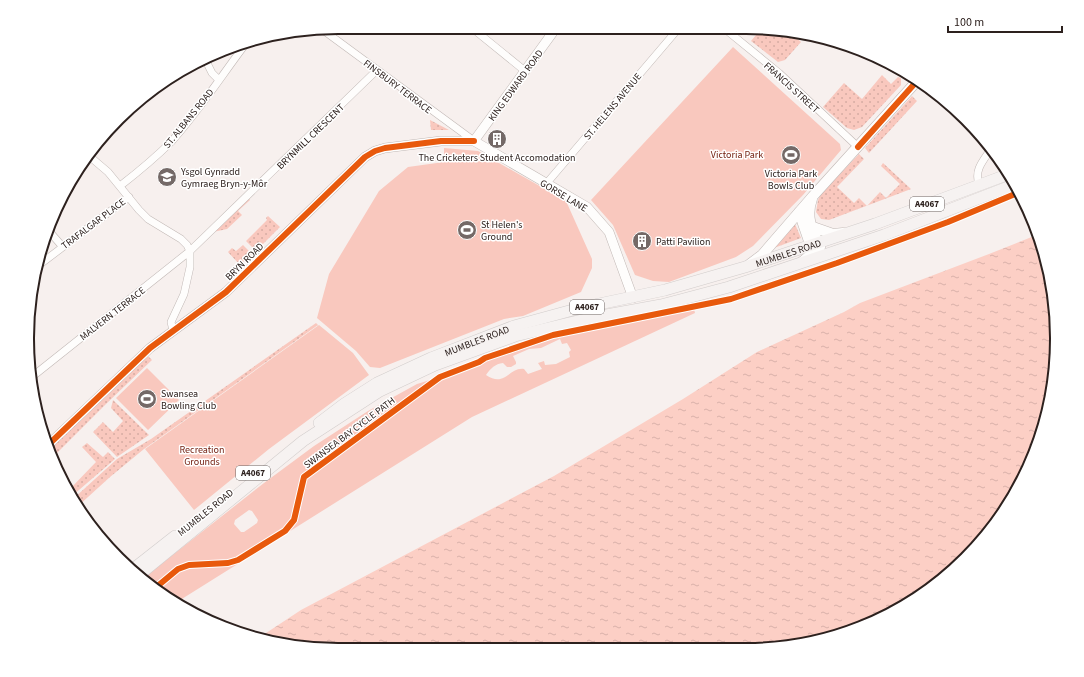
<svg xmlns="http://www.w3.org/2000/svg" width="1084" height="677" font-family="'Source Sans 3',sans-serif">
  <defs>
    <pattern id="grass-dots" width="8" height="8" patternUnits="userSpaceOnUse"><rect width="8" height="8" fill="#f9c8be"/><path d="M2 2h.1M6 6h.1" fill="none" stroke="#d6aca3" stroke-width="1.8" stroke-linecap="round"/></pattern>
    <pattern id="water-ripples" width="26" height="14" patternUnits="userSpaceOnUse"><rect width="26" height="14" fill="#fccfc5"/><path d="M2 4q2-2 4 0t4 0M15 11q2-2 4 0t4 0" fill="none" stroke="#d8b1a9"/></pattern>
  </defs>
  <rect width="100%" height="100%" fill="#f7f0ee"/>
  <path fill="url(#grass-dots)" d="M761,29l27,1 13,12 -16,18 -7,2 -27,-21z
    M882,75l9,9 7,-7 3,1v7l-39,42 -8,3 -7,-2 -24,-21 21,-24 18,16z
    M912,96l5,5 -48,52 -4,-5z
    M430,120l19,10h-18z
    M859,154l5,5 -27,28 17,16 5,-5 8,8 13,-14 6,6 14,-14 -19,-18 2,-3 28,26 -82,31 -8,-1 -5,-7 2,-12 3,-6z
    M248,197l2,3 -12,11 4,4 -15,14 -14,3z
    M268,216l12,11 -24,24 -10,-10 21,-21 -1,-2z
    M795,224l6,14 -27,10z
    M243,245l9,9 -12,11 -12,-13 4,-4 4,3z
    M316,323l2,2 -174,124 -34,28 -33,30 -4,-8 44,-40 34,-20z
    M148,356l4,4 -46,44 -53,53 -5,-8z
    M113,400l36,35 -32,22 -24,-25 10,-10 10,10 10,-11 -12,-13z
    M87,443l16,14 5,-5 7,7 -43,37 -3,-6 27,-28 -14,-15z"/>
  <path fill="#f9c8be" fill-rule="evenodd" d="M733,47l107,97 1,6 -38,45 -50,51 -17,11 -67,25 -16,-1 -18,-6 -22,-50 -22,-25z
    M444,148l34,3 88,50 26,58v9l-11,24 -58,24 -19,3 -124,49 -10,-1 -14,-16 -39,-33 12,-44 50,-83 29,-24 36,-5z
    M694,309l1,4 -223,104 -295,185 -28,-16 -7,-7 122,-96 50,-37 54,-35 49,-27 62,-19c12,-8 26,-11 40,-16 56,-19 117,-26 175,-40zM560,339l2,5 5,-1 4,7 -2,2 1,5 -14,7 -11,1 -1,-4 -6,2 4,6 -14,5 -4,-5c-15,-2 -19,19 -38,6 5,-7 9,-11 17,-12l4,4h4l5,-3v-2l-3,-6 16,-7 12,-1zM249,510l3,1 6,9 -1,3 -13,9h-3l-7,-8 1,-4z
    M319,325l34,28 16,22 -100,74 -75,61 -49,-61z
    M147,368l32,32 -31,30 -32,-32z"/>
  <path fill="url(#water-ripples)" d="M1039,234l15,64 2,61 -10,60 -21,57 -32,52 -42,45 -50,35 -56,26 -79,15 -468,-2 -38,-10 41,-27 253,-134 129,-77 74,-47 87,-40 16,-9 129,-49z"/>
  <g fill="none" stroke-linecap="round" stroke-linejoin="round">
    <g stroke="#c1b8b5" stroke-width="8">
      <path id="minor" d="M472,28l53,43
        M725,29l54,44 79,74
        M323,30l151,111
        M206,61l6,12 7,7
        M88,155l20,17 31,38 9,9 33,20 6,6 3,6v16l-6,27 -13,28 2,9
        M546,184l132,-155
        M979,184c-5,-14 4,-23 12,-35
        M120,186c18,-14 35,-28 51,-44 28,-31 51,-67 76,-100
        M48,230l14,16
        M39,265l90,-68
        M33,376l157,-125 187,-181"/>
    </g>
    <g stroke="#c1b8b5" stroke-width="10">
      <path id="tertiary" d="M474,141l82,-113
        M47,446l103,-98 76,-56 139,-135 10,-6 10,-3 56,-7h33l113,66 22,25 24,66"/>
    </g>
    <g stroke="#c1b8b5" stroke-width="11">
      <path id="secondary" d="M799,212l13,38h2
        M813,227l20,7 10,-1
        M803,261l17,-14c-7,-17 -15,-29 -8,-48
        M750,264l12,-9 51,-59 104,-115"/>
    </g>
    <g stroke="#d2cdcc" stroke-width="12">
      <g id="primary">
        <path id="s1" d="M319,423l25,-19 33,-21 54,-25 83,-32 66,-18 85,-18 80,-23 130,-43 134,-50"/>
        <path d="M133,569l42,-33"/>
        <path d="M139,575l164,-134 77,-50 55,-26 80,-29 75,-18 71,-13 68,-18 155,-52 132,-51"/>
      </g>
    </g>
    <use href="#minor" stroke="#fefdfc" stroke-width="7"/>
    <use href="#tertiary" stroke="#fefdfc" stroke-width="9"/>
    <use href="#secondary" stroke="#fefdfc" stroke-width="10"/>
    <use href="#primary" stroke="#f6f2f1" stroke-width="11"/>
    <g stroke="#fff" stroke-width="8">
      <path id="cycleway" d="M858,147l59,-66
        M47,446l103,-98 76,-56 139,-135 10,-6 10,-3 56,-7h33
        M154,589l24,-20 11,-4 39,-2 10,-3 47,-29 9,-11 10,-43 136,-100 39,-15 6,-4 68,-23 178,-36 106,-36 111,-41 72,-30"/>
    </g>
    <use href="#cycleway" stroke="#e8590c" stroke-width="6"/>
  </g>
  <defs>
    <g id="building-disc" transform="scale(1)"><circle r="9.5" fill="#746967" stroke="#fff"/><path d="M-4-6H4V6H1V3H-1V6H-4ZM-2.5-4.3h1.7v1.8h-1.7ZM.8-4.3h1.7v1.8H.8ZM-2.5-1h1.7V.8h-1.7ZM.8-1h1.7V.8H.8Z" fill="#fff"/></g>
    <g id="stadium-disc" transform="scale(1)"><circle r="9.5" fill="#746967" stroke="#fff"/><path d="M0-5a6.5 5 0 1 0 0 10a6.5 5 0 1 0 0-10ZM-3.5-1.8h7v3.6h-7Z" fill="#fff"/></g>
    <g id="school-disc" transform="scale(1)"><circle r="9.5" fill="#746967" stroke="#fff"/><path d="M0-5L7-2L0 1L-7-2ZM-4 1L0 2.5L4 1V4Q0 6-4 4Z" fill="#fff"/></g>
  </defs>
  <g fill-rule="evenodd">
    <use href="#building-disc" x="497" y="139"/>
    <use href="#stadium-disc" x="791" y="155"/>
    <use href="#school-disc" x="167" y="177"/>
    <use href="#stadium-disc" x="467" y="230"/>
    <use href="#building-disc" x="642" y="241"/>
    <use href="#stadium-disc" x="147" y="399"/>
  </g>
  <g text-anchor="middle" stroke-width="3" stroke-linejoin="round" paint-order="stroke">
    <g fill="#fff" stroke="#6c6462" stroke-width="1">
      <rect x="910" y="197" width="34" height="14" rx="3"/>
      <rect x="570" y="300" width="34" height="14" rx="3"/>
      <rect x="236" y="466" width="34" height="14" rx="3"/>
    </g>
    <g font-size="9" font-weight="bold" fill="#2d211e">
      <text x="927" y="207">A4067</text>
      <text x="587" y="310">A4067</text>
      <text x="253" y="476">A4067</text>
    </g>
    <g font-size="10" fill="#2d211e" stroke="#fff">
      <text transform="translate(515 85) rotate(-54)" y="4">KING EDWARD ROAD</text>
      <text transform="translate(398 86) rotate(37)" y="4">FINSBURY TERRACE</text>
      <text transform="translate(792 87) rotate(42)" y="4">FRANCIS STREET</text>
      <text transform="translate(612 106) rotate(-50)" y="4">ST. HELENS AVENUE</text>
      <text transform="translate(188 118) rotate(-51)" y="4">ST. ALBANS ROAD</text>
      <text transform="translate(310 136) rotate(-44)" y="4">BRYNMILL CRESCENT</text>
      <text transform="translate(564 195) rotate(31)" y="4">GORSE LANE</text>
      <text transform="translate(93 223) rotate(-37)" y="4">TRAFALGAR PLACE</text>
      <text dy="4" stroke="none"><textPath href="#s1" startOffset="503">MUMBLES ROAD</textPath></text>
      <text transform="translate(244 261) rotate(-44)" y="4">BRYN ROAD</text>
      <text transform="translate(112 313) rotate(-38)" y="4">MALVERN TERRACE</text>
      <text dy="4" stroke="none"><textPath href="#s1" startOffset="179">MUMBLES ROAD</textPath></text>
      <text transform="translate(349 432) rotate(-37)" y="4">SWANSEA BAY CYCLE PATH</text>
      <text transform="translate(205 512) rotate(-39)" y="4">MUMBLES ROAD</text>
    </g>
    <g font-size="10" fill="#701b0b" stroke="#fff">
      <text x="737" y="158">Victoria Park</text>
      <text x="202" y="453">Recreation<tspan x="202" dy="12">Grounds</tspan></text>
    </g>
    <g font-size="10" fill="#2d211e" stroke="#fff" text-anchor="start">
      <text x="497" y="161" text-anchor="middle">The Cricketers Student Accomodation</text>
      <text x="181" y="175">Ysgol Gynradd<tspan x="181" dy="12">Gymraeg Bryn-y-Môr</tspan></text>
      <text x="791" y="177" text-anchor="middle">Victoria Park<tspan x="791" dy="12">Bowls Club</tspan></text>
      <text x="481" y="228">St Helen's<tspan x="481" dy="12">Ground</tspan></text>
      <text x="656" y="245">Patti Pavilion</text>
      <text x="161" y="397">Swansea<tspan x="161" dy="12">Bowling Club</tspan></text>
    </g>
  </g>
  <path d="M0 0H1084V677H0ZM338 34H746A304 304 0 0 1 1050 338V339A304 304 0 0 1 746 643H338A304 304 0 0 1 34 339V338A304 304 0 0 1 338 34Z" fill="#fff" fill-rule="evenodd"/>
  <path fill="none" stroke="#2d211e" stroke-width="2" d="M338 34H746A304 304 0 0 1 1050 338V339A304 304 0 0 1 746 643H338A304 304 0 0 1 34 339V338A304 304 0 0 1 338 34Z"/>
  <path d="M948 26v6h114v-6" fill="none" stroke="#2d211e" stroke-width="2"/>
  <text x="954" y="26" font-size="12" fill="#2d211e" stroke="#ffffff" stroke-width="3" paint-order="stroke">100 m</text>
</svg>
